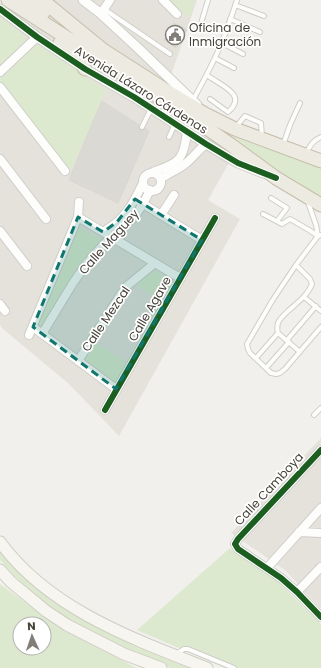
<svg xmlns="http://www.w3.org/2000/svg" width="321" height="668" font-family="Poppins,sans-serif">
  <rect width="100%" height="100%" fill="#f1f0ec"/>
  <path fill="#e5e2db" d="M15,0h182l-40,116 73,45 -22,39 32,19 -121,217 -50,-52 -66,-55 -3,-4v-310z
    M321,438v171l-36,-39 -54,-37z"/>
  <path fill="#dde9cf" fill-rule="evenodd" d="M170,0h25l-6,18z
    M0,17l28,21 -28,27z
    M37,44l69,46 -36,82 -70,-91v-2z
    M223,133l98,35v30l-100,-63z
    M79,228l25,12 -10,9 -17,19 -35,58 -4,-2z
    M155,270l19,14 -9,19 -32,-19z
    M93,342l3,1 32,20 -12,19h-3l-29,-21 -1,-3z
    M0,546l47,48 147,74h-23l-32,-13 -66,-33 -30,-20 -28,-26 -15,-16z
    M230,548l41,27 50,49v44h-96l-88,-38z
    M0,584l38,28 98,56h-136zM20,624h24v24h-24z"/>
  <path fill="#dbd9d4" stroke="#d9d7d2" d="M174,23l13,7 -11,18 -12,-8z
    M102,101l37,24v3l1,2h3l2,-2 4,3 -31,72 -49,-23 22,-54z"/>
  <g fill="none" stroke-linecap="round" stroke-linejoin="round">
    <g stroke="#cfceca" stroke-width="6">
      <path id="service" d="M235,5l29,11
        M104,9l66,45
        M230,19l30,13
        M202,20l6,-20
        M222,43l21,11
        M215,58l19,10
        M207,75c12,10 42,19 21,37l-18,-13
        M193,100c10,-18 20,-36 28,-56 6,-14 11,-29 16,-44
        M142,127l9,-18
        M236,127l9,-11 16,7 1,14
        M169,137l6,-13
        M283,145l7,-20 10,-22
        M306,153c5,-8 6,-12 15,-16
        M271,198l16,10 -10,13
        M308,202l8,23 2,11
        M263,214l19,10 8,-5 19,11 9,6
        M321,235l-3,1 -22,29 -24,36 -25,43 1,5 2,4 21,20 5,1 4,-1 5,-4 36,-42
        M296,265l14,14 2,5c-4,11 -15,19 -24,27 -4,4 -8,7 -10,12 -1,4 -1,7 0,10l22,19
        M304,297l17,14
        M287,340l29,-34
        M256,358l22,-25
        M266,368l23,-26
        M314,415l7,-7
        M176,654l8,-5h4l46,19"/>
    </g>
    <g stroke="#cfceca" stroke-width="10">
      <path id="minor" d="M163,0l14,14
        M100,13l4,-4 6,-9
        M0,72l37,-35
        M0,87l65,84
        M0,159l46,60
        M153,172c26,-10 31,-11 34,-41
        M143 182a9 9 0 1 1 18 0a9 9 0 1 1-18 0Z
        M161,179c7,-6 17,-9 24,-15 8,-6 13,-14 21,-20
        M135,199l67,41
        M161,215l13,-20
        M78,217l102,61
        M0,231l27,35
        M103,232c5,-3 9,-6 13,-9 13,-11 20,-26 27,-40
        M0,304l5,7
        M33,327l83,62
        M42,334l31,-51 14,-20 18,-20 30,-27 8,-12 7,-14
        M29,335l49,-118 1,-15
        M78,361l43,-67 6,-8 28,-23
        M105,410l110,-192
        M321,450l-83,89 -3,5 3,5 43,29 16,14 24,25
        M299,532l22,1
        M267,568l54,-60
        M297,592l24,-25"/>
    </g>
    <g stroke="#cfceca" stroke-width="11">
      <path id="tertiary" d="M83,0l17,13 39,36 58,56
        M0,9l37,28 48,32 49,28 72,47 32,19 25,10"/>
    </g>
    <g stroke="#d0cdc4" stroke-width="13">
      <path id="secondary" d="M0,542c49,67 133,97 207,126
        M0,570l11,12 35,29 21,14 57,29 37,14"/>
    </g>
    <g stroke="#c6bdab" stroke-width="15">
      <path id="trunk" d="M8,0l190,122 33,23 45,33 45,27
        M25,0l18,13
        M42,0l61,50 67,43 35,21 30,15 86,32
        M60,43l15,11 10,15"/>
    </g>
    <use href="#service" stroke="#fdfdfc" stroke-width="4"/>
    <use href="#minor" stroke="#fdfdfc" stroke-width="8"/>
    <use href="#tertiary" stroke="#fdfdfc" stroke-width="9"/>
    <use href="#secondary" stroke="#f6f5f0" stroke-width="11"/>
    <use href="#trunk" stroke="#edeae1" stroke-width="13"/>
    <g stroke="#fff" stroke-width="8">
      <path id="cycleway" d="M0,9l37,28 48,32 49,28 72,47 32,19 38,15
        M105,410l110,-192
        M321,450l-83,89 -3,5 3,5 43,29 16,14 24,25"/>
    </g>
    <use href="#cycleway" stroke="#1b5e20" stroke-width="6"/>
  </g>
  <path fill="#0f766e" fill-opacity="0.2" stroke="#0f766e" stroke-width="3" stroke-dasharray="8 5" stroke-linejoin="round" d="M135,199l67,41 -86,149 -83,-62 45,-110 25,15 14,-10z"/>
  <defs>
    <g id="civic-ring" transform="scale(1)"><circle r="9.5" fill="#fff" stroke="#827f78" stroke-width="1.5"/><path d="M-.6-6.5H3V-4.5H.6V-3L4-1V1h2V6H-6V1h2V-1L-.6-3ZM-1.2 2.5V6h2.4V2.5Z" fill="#827f78"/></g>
  </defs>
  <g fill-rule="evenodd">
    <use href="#civic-ring" x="175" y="35"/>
  </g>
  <g text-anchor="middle" stroke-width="3.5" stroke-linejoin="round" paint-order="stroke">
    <g font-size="12" fill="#474239" stroke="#fff" text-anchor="start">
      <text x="189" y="32">Oficina de<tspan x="189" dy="14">Inmigración</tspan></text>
    </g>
    <g font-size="12" fill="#474239" stroke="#fff">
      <text transform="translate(141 90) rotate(32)" y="4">Avenida Lázaro Cárdenas</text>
      <text transform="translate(109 242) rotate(-48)" y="4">Calle Maguey</text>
      <text transform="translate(150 309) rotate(-60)" y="4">Calle Agave</text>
      <text transform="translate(106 319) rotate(-56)" y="4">Calle Mezcal</text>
      <text transform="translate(269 489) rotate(-47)" y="4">Calle Camboya</text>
    </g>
  </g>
  <g transform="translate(32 636) rotate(357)"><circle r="19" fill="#ffffff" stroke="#b5b3b0"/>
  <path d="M0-3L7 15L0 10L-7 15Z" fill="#827f78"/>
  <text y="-6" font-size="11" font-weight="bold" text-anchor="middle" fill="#474239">N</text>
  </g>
</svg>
